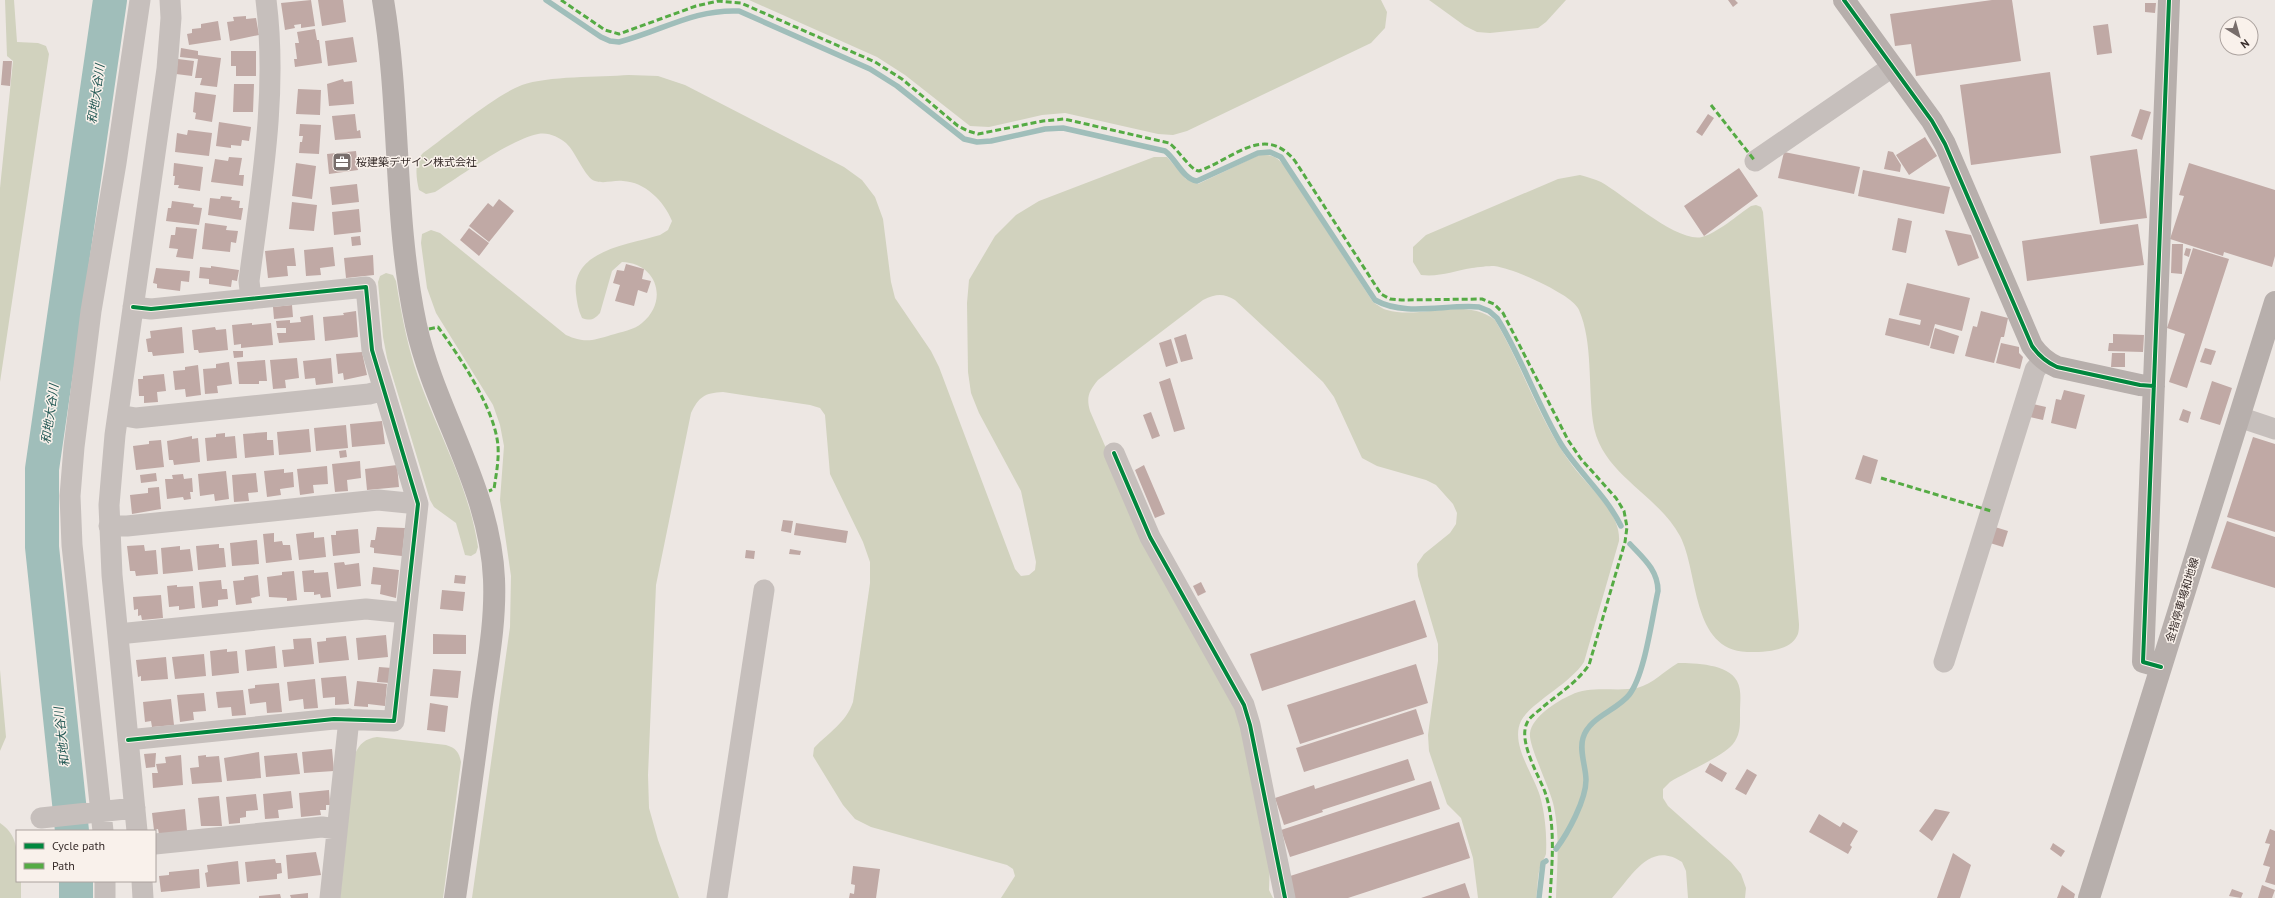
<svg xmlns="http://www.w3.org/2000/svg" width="2275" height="898" font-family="'PT Sans','Noto Sans JP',sans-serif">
  <rect width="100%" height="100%" fill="#ede7e3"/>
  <path fill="#d1d2be" d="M5,0h9l3,42 21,1 8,3 3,8 -49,328v-194l13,-127 -6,-5z
    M749,0h632l6,12 -2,16 -14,15 -184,88 -14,4 -15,-1 -93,-21 -23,2 -53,12 -19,-1 -65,-51 -28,-18z
    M1429,0h137l-20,22 -8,6 -48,5 -13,-1 -12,-6z
    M629,75l29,1 27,9 159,82 18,13 13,17 8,22 8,63 4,16 36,53 8,16 76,202 6,7 8,-1 6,-5 1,-8 -15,-71 -42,-78 -8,-20 -3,-21 -1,-69 2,-23 26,-44 21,-21 23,-14 115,-44h13l19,22 12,5 61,-29c13,-1 19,2 27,13l87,134c5,3 9,7 14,8 34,10 78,-14 108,10 28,47 44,101 77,145 16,22 49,47 47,76l-35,121c-14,22 -54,41 -63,59 -11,23 12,52 19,75 5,18 7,39 6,58 -1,4 -4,7 -5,11 -4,10 -3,22 -5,33h-58l-5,-40 -12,-40 -14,-14 -18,-53 -1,-16 10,-74v-17l-20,-68 -1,-12 7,-10 26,-21 6,-9 1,-11 -4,-9 -17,-19 -10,-5 -49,-14 -15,-8 -28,-61 -11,-15 -88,-82c-12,-7 -19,-6 -32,0l-105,80c-9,11 -12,17 -8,31l55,128 89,158 36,163 -1,30 4,8h-272l14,-22 -2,-7 -6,-4 -136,-38 -16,-8 -12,-14 -30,-49 1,-8c14,-15 32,-25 39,-46l17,-119v-21l-7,-20 -33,-68 -5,-59 -5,-7 -10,-3 -87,-13c-19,1 -24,5 -32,21l-35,172 -8,190 1,33 9,32 21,58h-207l38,-271 1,-51 -11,-76 4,-54 -4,-21 -7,-20 -57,-92 -9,-25 -6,-45 1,-9 9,-4 9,3 126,102c18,8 26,6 45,0 10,-3 23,-5 31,-12 27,-22 15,-60 -20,-61l-10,9 -12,42c-6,7 -10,8 -18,5 -4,-8 -5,-16 -6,-24 -5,-44 52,-49 84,-59l8,-5 4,-9c-8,-20 -27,-39 -49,-40 -10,-1 -18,3 -28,0 -10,-3 -19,-29 -29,-38 -8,-6 -17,-11 -28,-9 -29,6 -76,41 -103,58l-9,2 -7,-4c-3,-12 -5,-28 4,-37 28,-20 69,-56 99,-68 25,-9 78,-8 107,-10z
    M1580,175c7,2 15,4 21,7 22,12 76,61 101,55 15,-4 36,-22 49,-31l5,-1 5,2 2,5 36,412c0,3 0,9 -2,12 -8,16 -35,16 -50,16 -56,-2 -48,-79 -67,-116 -23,-43 -80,-62 -87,-114 -5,-35 0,-80 -14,-112 -2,-5 -11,-12 -16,-15 -17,-11 -49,-26 -69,-29 -6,0 -16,1 -22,2 -19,3 -31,9 -51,7l-8,-13v-15l13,-12 132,-56z
    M386,273l7,2 3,6c6,37 13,74 27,109 20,52 47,102 55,157l-2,6 -5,3 -6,-1 -9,-32 -22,-16 -4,-7 -43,-142 -4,-21 -5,-55 2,-6z
    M1678,663c17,0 50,1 59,18 5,9 3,21 3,30 0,12 1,23 -7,33 -11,13 -47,28 -63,38l-7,7v9l5,8 63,56 10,12 5,14 -1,10h-57l-2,-27 -4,-9c-32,-22 -50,14 -70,36h-56c1,-30 4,-62 -2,-91 -3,-17 -26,-62 -24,-74 2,-16 27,-32 41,-38 19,-10 45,-3 66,-7 16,-4 27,-17 41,-25z
    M0,670l6,67 -6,14z
    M377,737l69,8c10,3 13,7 15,17l-18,136h-103l15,-144c5,-11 10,-15 22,-17z
    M0,823c21,14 17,35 17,58h4v17h-21z"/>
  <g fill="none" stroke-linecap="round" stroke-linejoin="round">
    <path stroke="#a0beba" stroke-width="5.5" d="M546,0l55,37 9,4 9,1c43,-11 74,-33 120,-31l131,58 27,17 67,53 13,3 14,-1 54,-12 18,-1 102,23c11,8 18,28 32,30l61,-28 12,-1 11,5 94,143c30,17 71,4 104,7l10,4 8,7c25,40 40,86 64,126 18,29 45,51 60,82
      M1556,849c12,-16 30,-49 30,-69 0,-13 -7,-29 -3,-42 6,-21 33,-27 46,-43 16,-20 23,-78 29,-104 0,-21 -15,-33 -28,-47
      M1539,898l4,-35 3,-2"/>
    <path stroke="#a0beba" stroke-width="34" d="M72,831l-30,-284v-78l68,-469
      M76,881v17"/>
  </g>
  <path fill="#c0a9a5" d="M311,0l4,26 -14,2v-4l-7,1 1,3 -10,2 -4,-27z
    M318,0h25l3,22 -24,4z
    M1728,0h7l3,3 -5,4z
    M1992,0h20l9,61 -105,15 -5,-32 -16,2 -5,-32z
    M2145,3h11l-1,10 -10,-1z
    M246,16v3l10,-1 3,17 -29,6 -3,-19 7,-1 -1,-4z
    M218,21l3,19 -32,5 -2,-11 5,-1v-4l9,-1v-4z
    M2108,24l4,29 -15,2 -4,-29z
    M315,29l2,11h2l3,23 -27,4 -1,-8h3l-2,-16h4l-2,-11z
    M353,37l4,25 -29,4 -3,-25z
    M181,48l17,3v4l23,3 -4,29 -17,-2 2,-7h-7l3,-19 -18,-2z
    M231,51h25v25h-20v-10h-5z
    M178,59l16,2 -2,15 -16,-2z
    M3,61h9l-2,25 -9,-1z
    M2050,72l11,81 -90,12 -11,-80z
    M343,79l1,3 8,-1 2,23 -25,2 -2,-22z
    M234,84h20l-1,28h-20z
    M298,89l23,1 -1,25 -24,-1z
    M195,92l21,3 -4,27 -17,-3 1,-6 -3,-1z
    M2140,109l11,3 -9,28 -11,-4z
    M355,114l2,17 3,-1 1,8 -26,2 -3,-24z
    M1708,114l6,4 -12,18 -6,-4z
    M219,122l32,5 -2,14 -7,-1 -1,6 -10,-1v3l-15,-2z
    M300,124l21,1 -2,29 -20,-1 1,-11h2l1,-6h-4z
    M188,130l24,3 -3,23 -34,-4 2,-19 10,2z
    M1925,137l12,19 -28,19 -13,-20z
    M2137,149l10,69 -47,6 -10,-68z
    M356,151l2,19 -29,4 -2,-20z
    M1888,151l5,1 8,13 -1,7 -16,-3z
    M1784,152l76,15 -6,27 -76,-16z
    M229,157l13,1 -3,17h5l-1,11 -32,-4 4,-23 13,2z
    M174,163l29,4 -3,24 -22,-3 1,-3h-5l1,-9h-2z
    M296,163l20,3 -4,33 -20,-3z
    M2189,163l86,27v66l-3,11 -48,-15 -1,4 -53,-17 14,-43 -5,-1z
    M1739,168l19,28 -54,40 -20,-30z
    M1863,170l87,17 -6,27 -86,-18z
    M357,184l2,18 -27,3 -2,-18z
    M221,196l11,1 -1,3 9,1 -1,7h4l-2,12 -33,-5 2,-17 10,1z
    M499,199l15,12 -25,31 -20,-16 19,-23 5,4z
    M172,201l22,3 -1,3 9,1 -3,17 -33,-4 2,-13h3z
    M292,202l25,3 -3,26 -25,-2z
    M359,209l2,23 -27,3 -2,-23z
    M1898,218l14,3 -6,32 -14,-3z
    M205,223l22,3 -1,4 12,1 -2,12 -5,-1 -1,10 -28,-3z
    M2138,224l6,41 -117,16 -5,-40z
    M176,227l21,2 -4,30 -17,-2 2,-8 -9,-1 2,-13h4z
    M469,228l20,15 -10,13 -19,-16z
    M1945,230l26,5 8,23 -21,8z
    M360,236l1,9 -9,1 -1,-9z
    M2172,244h11l-1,30 -11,-1z
    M333,247l2,19 -15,2 1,7 -15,1 -2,-26z
    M294,248l2,18h-9l1,10 -20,2 -3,-27z
    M2186,248l5,1 -2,8 -5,-2z
    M2193,248l36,11 -42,129 -18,-6 16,-48 -18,-6z
    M373,255l1,20 -28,3 -2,-20z
    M626,264l18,5 -2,10 9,2 -4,12 -9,-3 -4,16 -19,-5 5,-16 -7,-2 4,-13 7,1z
    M211,266l28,4 -2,11 -5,-1 -1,7 -22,-3v-5l-10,-1 1,-11 11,1z
    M156,268l34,3 -1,11 -8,-1 -1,10 -23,-3v-4l-4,-1z
    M1907,283l63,15 -8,33 -27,-7 -6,22 -44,-11 4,-17 31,7 1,-5 -22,-5z
    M292,305l1,12 -19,2 -1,-12z
    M356,311l2,26 -33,4 -2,-24 21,-2 -1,-2z
    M1981,311l27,7 -4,19h-3l-7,26 -29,-7 8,-30 4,1z
    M313,315l2,25 -36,3 -2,-10h9v-5h-9l-1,-7 14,-1v3l11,-1 -1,-5z
    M252,323v2l19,-2 2,22 -32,3v-4l-7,1 -2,-20z
    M182,327l2,26 -31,3 -1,-4h-4l-2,-13 5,-1 -1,-7z
    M215,327l1,3 10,-1 2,21 -29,3 -1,-3h-4l-2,-20z
    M1935,328l24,8 -5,18 -24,-6z
    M1186,334l7,25 -12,3 -7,-24z
    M2113,334l31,1 -1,17 -35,-1 1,-8h4z
    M1171,339l7,24 -12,4 -7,-24z
    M2001,343l18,4v6l4,4 -3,12 -24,-6z
    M2205,348l11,3 -5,14 -11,-3z
    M233,351h10v6l-9,1z
    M362,352l5,23 -23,5 -1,-7 -5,1 -2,-20z
    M2112,353h13v14h-14z
    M297,358l2,20 -14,2 1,8 -13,1 -3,-29z
    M331,358l2,25 -17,2 -1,-7 -10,1 -2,-18z
    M265,360l2,21h-8v3h-20l-2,-22z
    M229,362l3,22 -15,2 1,7 -13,1 -2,-25 13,-1v-4z
    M198,365l3,30 -15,2 -1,-8 -10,1 -2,-19 12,-1v-3z
    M164,374l2,17 -9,1 1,10 -14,1v-7h-5l-1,-17h5v-3z
    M1170,378l15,51 -11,3 -15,-50z
    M2212,381l20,7 -12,37 -20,-6z
    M2064,390l21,5 -9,34 -25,-6 5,-24 5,1z
    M2033,404l13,3 -3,13 -13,-3z
    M2183,409l8,3 -3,11 -9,-3z
    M1151,412l9,24 -8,3 -9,-24z
    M382,421l3,23 -33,3 -2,-23z
    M346,425l2,23 -32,3 -2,-23z
    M309,429l2,23 -32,3 -2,-23z
    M267,432v8h6l1,15 -29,3 -2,-24z
    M225,433v4l10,-1 2,22 -30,3 -2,-23 11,-1v-3z
    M192,436v3l6,-1 2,24 -26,3 -1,-5h-4l-2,-19z
    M2253,437l22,7v88l-48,-15z
    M161,440l3,27 -28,3 -3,-24 16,-2v-3z
    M346,450l1,7 -7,1 -1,-7z
    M1863,455l15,5 -7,24 -16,-5z
    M360,461l1,17 -14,2 1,11 -13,1 -3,-28z
    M397,465l2,22 -32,3 -2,-21z
    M1144,465l21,49 -10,4 -20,-48z
    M327,466l1,18 -15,1 1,8 -14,2 -3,-26z
    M284,469v4l9,-1 1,15 -14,2 1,6 -14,2 -3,-26z
    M226,471l3,28 -14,2 -1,-7 -14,2 -2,-22z
    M156,473l1,8 -16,2 -1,-8z
    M256,473l2,19 -10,1 1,8 -15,1 -2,-27z
    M183,474l1,5 8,-1 1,14h-3l1,7 -7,1 -1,-3 -16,2 -2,-20h8l-1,-4z
    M159,487l2,22 -29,5 -2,-19 18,-2v-5z
    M783,520l10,1 -2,12 -10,-2z
    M2227,521l48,16v51l-64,-20z
    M796,523l52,8 -2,12 -52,-8z
    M377,527l28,1 -3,28 -28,-3v-5l-4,-1 1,-7h4z
    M1995,527l13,4 -5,16 -13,-4z
    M358,529l2,24 -27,3 -2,-21h5v-4z
    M314,532v6l10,-1 2,20 -27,3 -3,-26z
    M274,533v9l8,-1 1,4h7l2,15 -26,3 -3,-29z
    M257,540l2,24 -27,2 -2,-23z
    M219,544v4h5l2,19 -28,3 -2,-24z
    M144,545l1,6 11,-1 2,24 -22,2 -1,-5h-5l-3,-25z
    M180,546v4l10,-1 3,22 -30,3 -2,-26z
    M790,549l11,2 -1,4 -11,-1z
    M746,550l9,1 -1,8 -9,-1z
    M344,562l1,3 14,-2 2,23 -24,3 -3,-26z
    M373,567l26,3 -3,28 -16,-4 1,-9 -10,-1z
    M314,570v3l14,-1 3,25 -10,1 -1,-4 -6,1v-3h-10l-2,-21z
    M294,571l3,29 -10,1v-3l-18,-1 -2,-20 15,-2v-3z
    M258,575l2,21 -9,2 1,5 -16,2 -3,-24 11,-1v-3z
    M455,575l11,1 -1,8 -11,-1z
    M221,580l1,9h5l1,10 -10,1v6l-16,2 -3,-26z
    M1201,582l5,10 -8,4 -5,-10z
    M177,585v2l16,-1 2,22 -16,2v-4l-10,1 -2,-21z
    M442,590l23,2 -2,19 -23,-2z
    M161,595l2,23 -21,2 -1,-5 -3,1v-7l-4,1 -1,-13z
    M1415,600l12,37 -165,54 -12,-37z
    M433,634l33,1v19h-33z
    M386,635l2,22 -30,3 -2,-22z
    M346,636l3,24 -30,3 -2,-21 9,-1v-3z
    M311,638l3,26 -30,3 -2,-17 12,-1 -1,-10z
    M275,646l2,22 -30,3 -2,-21z
    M227,649v3l10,-1 2,22 -27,3 -2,-25z
    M204,654l2,22 -31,3 -3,-22z
    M166,657l2,22 -27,2v-5l-3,1 -2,-17z
    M1416,664l12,39 -128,41 -13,-39z
    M379,667l13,1 -2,15 -13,-1z
    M433,669l28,2 -3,27 -28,-2z
    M346,676l3,28 -14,1v-8l-12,1 -2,-20z
    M315,679l3,29 -14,1 -1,-10 -14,2 -2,-19z
    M357,681l30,3 -2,22 -17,-2v3l-14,-1z
    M279,683l3,29 -15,1 -1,-11 -16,2 -2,-15 7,-1v-3z
    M243,690l3,25 -14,1 -1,-9 -13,1 -2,-16z
    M204,693l2,18 -13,1 1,8 -14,2 -3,-27z
    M171,699l3,26 -22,2 -1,-6 -6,1 -2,-20z
    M430,703l18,3 -3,26 -18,-2z
    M1416,709l8,25 -120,38 -8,-24z
    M332,749l2,22 -30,2 -2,-21z
    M259,752l2,26 -34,3 -3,-23z
    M156,753l-1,14 -9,1 -2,-14z
    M297,753l3,21 -34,3 -2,-21z
    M181,755l2,30 -30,3 -1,-15h6l-2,-9 10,-1 -1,-6z
    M206,755v2l13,-1 3,26 -30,2 -2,-16 9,-1 -1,-11z
    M1408,759l7,21 -93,30 1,2 -39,13 -9,-27 39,-13 1,4z
    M1710,763l17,10 -5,9 -17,-10z
    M1747,769l10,6 -11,20 -11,-6z
    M1431,781l9,28 -150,48 -9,-27z
    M329,790l1,15h-4v5h-6l1,5 -20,2 -2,-24z
    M291,791l2,17 -15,2 1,8 -14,1 -2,-25z
    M256,794l2,16 -12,1v6l-6,1v5l-11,1 -3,-27z
    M219,796l3,30h-21l-3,-28z
    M185,809l2,22 -28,3 -1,-5 -4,1 -2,-17z
    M1935,809l15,3 -18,29 -13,-10z
    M1819,814l21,13 3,-5 15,9 -8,14 2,2 -4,7 -39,-22z
    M1459,822l11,36 -122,40h-54l-7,-21z
    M2270,829l5,2v54l-10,-3 5,-15 -7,-2 7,-21 -5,-1z
    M2053,843l12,8 -4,6 -11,-8z
    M316,852l5,23 -33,4 -2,-24z
    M1953,853l18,12 -11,33h-23z
    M275,859l1,4h5l1,10 -5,1v5l-30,3 -2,-20z
    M238,861l2,23 -33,3 -2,-14 3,-1 -1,-7z
    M853,866l27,3 -4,29h-27l1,-5 4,1 1,-9 -4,-1z
    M199,869l1,19 -39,4 -2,-16 10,-1v-3z
    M1465,883l5,15h-49z
    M2062,885l13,9 -1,4h-17z
    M2262,885l13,5 -3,8h-14z
    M2232,889l11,4 -2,5 -12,-2z
    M308,893v5h-17l-1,-3z
    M280,894l1,4h-22v-2z"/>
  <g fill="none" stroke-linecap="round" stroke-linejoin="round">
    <path stroke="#c6bfbc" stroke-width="21" d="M1755,161l137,-94
      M251,299l-2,-18c12,-94 29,-187 17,-281
      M118,415l18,3 233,-24 15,-4
      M2239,417l36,12
      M1114,453l36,84 94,168 6,20 35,173
      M109,526h18l251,-26 40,4
      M118,634l248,-25 40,4
      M1944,662l91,-292 9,-11
      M128,740l206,-21 60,2 24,-217 -46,-154 -6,-63 -215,22 -18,-2
      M41,818l94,-10
      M103,831l-31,-286 -2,-49 4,-49 17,-136 25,-148 24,-163
      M137,831l-25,-256 -3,-70 6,-70 52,-366 4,-51 -1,-18
      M155,844l167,-17 15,2
      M105,881v17
      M142,881l1,17
      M330,898l19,-179
      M717,898l47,-308"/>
    <path stroke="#b7afac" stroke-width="22" d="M383,0c18,107 10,218 33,325 19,87 74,162 78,254 2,44 -7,88 -13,132 -8,62 -17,125 -26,187
      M1844,0l88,121 13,23 87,202c7,10 14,16 25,21l83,18 14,1
      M2161,667l-18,-5 26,-662
      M2089,898l186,-596"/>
    <path stroke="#55ab44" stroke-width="3" stroke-dasharray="6 3" stroke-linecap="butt" d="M561,0l44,30 14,4 77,-28 22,-5 23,2 134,59 27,17 56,47 10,5 10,3 65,-13 21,-2 105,24c9,6 22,28 30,28 34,-12 66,-48 96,-10l86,133 9,5 12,1 80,-1 12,5 9,9 65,127 13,19 35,39 8,13 3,16 -2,15 -36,123c-12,17 -29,28 -45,41 -5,5 -14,10 -17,17 -9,18 11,51 18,69 11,32 7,72 5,106
      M1711,105l44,56
      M429,329l9,-2c22,30 57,82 60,119 1,15 -2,29 -4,43l-5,2
      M1881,478l110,33"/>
    <g stroke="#f9f1eb" stroke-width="6">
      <path id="cycleway" d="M1844,0l88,121 13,23 87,202c7,10 14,16 25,21l83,18 14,1
        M1114,453l36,84 94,168 6,20 35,173
        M2161,667l-18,-5 26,-662
        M128,740l206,-21 60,2 24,-217 -46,-154 -6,-63 -215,22 -18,-2"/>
    </g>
    <use href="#cycleway" stroke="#00873e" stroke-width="4"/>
  </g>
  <defs>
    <g id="office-square" transform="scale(1)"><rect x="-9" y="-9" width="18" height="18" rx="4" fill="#776d6b" stroke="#f9f1eb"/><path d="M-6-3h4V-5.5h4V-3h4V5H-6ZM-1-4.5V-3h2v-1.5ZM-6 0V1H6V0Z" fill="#fff"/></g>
  </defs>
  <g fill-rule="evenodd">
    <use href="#office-square" x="342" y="162"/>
  </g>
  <g text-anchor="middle" stroke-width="3" stroke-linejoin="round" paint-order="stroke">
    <g font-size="11" fill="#372c2a" stroke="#f9f1eb" text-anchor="start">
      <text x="356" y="166">桜建築デザイン株式会社</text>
    </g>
    <g font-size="11" fill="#372c2a" stroke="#f9f1eb">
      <text transform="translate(2182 600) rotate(-73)" y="4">金指停車場和地線</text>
    </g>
    <g font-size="12" font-style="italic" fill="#215753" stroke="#f9f1eb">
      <text transform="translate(96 94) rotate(-82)" y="4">和地大谷川</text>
      <text transform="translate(50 414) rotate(-82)" y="4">和地大谷川</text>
      <text transform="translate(62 737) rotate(-96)" y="4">和地大谷川</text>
    </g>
  </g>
  <rect x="16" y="830" width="140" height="52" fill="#f9f1eb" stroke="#aba29e"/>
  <rect x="24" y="843" width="20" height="6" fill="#00873e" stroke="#aba29e"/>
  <text x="52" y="850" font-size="12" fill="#372c2a">Cycle path</text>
  <rect x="24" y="863" width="20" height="6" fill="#55ab44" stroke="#aba29e"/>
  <text x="52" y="870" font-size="12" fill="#372c2a">Path</text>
  <g transform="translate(2239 36) rotate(143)"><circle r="19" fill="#f9f1eb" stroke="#aba29e"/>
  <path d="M0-3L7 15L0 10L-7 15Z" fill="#776d6b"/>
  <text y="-6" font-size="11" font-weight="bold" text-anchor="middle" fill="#372c2a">N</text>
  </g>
</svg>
